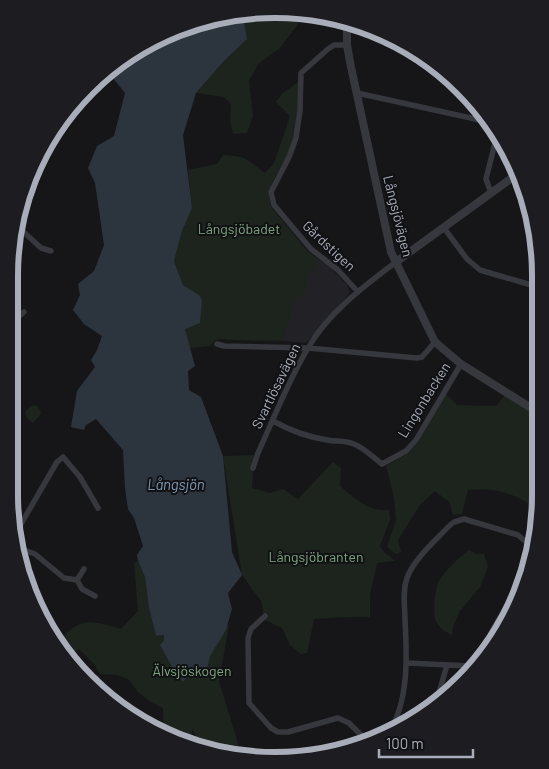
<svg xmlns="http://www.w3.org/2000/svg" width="549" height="769" font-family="Barlow,sans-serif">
  <rect width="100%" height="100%" fill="#161619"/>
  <path fill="#222226" d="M308,252l21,14 18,19 3,8 -44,50 -23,-2 -4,-5z"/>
  <path fill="#1c241d" d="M292,9l25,7 -15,3 -23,30 -20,14 -10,18 4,35 -6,17 -14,1 -3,-13 1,-17 -7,-7 -28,-4 27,-31 24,-23 -4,-23z
    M301,80c-2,18 -1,40 -5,57 -6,24 -35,46 -24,71l36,44 11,8 -13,20v12l-11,7 -12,42 -54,-1c-9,-2 -14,-2 -19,6l-20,2 -5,-19 14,-34 -16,-10 -9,-24 8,-30 10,-23 -4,-38 29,-6 6,-9c26,1 23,5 42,18l9,-10 16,-47 -14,-14 7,-9z
    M446,394l11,11 39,1 9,-11 34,20 1,97c-9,-10 -35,-21 -48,-22 -8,-1 -16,0 -24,0l-6,24 -9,1 -4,-13 -14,-11 -15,14 -22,35 3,12 -5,2 -9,-7 9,-27 -2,-22 -8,-32 21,-12 12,-13z
    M36,405l4,5 1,4 -8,9 -6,-5 -2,-6 6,-6z
    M254,455l-2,33 18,5 13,-4 15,10 35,-37 8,6 -1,18c13,11 30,27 49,24l1,10 -10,26 4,6 11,9 -18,2 -7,32v22c-18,-1 -37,1 -56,2l-7,34 -6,1 -11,-9 -8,-17 -17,-8 -4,-19 -19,-26 -19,-119z
    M469,550l7,4h8l4,13 -8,20 -20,24 -7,16 -1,8c-7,-3 -14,-8 -17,-16 -2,-8 0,-31 4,-38 7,-11 19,-23 30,-31z
    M138,561l7,16 4,31 7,28 8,-1v6h26l39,-16 -10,56 23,75 -19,-1 -20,-6 -11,-20 -1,15 -27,-9 -1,-27 -11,-5 -14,-11 -10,-13 -11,-4 -17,-1 -5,-9 -16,-16 -12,8 -12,-13c26,-27 32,-25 66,-15l17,-18 -4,-48z"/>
  <path fill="#2c353d" d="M243,16l4,23 -24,23 -27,31 -13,42 9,73 -10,23 -8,30 9,24 16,10 3,5 -2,23 -15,6 10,37 -7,5 1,19 12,7 22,59 9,96 10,23 -14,18 4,16 -6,21 -16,26 -3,13 -5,4c-8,-2 -15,3 -19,9l-8,-10 -15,-27 4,-4v-6l-8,1 -7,-28 -4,-31 -7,-16 -1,-6 6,-9 -9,-28 -6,-9 -3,-21 -2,-38 -27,-31 -10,6 -2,5 -13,-3 6,-36 18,-24 -4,-7 6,-10 5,-14 -18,-12 -11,-14 7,-15 -2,-11 16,-13 10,-26 -9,-62 -7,-15 9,-22 17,-10 11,-43 -17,-21 3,-4 78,-45z"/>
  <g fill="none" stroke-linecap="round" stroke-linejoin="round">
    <path stroke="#37383e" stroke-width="5.5" d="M347,45h-13l-6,4 -27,24 -1,38 -4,27 -7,19 -18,35 3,13 37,44 27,21 20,22
      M357,93l132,29
      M491,193l-5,-14 11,-44
      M14,223l27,25 10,3
      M444,228l23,31 13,11 58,17
      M12,320l5,-2 7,-6
      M217,344l7,2 84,2 109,10 5,-1 13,-15
      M273,421c16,9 35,16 54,19 10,2 17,0 27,4 10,4 19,13 28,20l24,-13 10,-11 45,-76
      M253,468l5,-15c16,-35 30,-72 50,-105 20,-35 56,-62 88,-86
      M14,536l43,-74 6,-5 17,20 18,31
      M16,547l19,7 29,24 13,2 5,9 13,7
      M77,580l7,-11
      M265,616l-14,13 -3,9 1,65 22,25 7,4h10l50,-14 11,5 19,19
      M487,645c6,-21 18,-35 31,-52
      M407,663l64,3
      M92,686l4,-8
      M436,703l11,-38
      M389,732c20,-31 18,-76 16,-112 0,-14 -3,-28 2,-42 6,-18 28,-37 41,-51l6,-5 10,-3 54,16 8,7 4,8"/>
    <path stroke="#37383e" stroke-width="8" d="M347,24v21l4,22 40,185 44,90 26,22 78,49
      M396,262l124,-90"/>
  </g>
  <g text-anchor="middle" stroke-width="4" stroke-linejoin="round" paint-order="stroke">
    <g font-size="14" fill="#a8adb9" stroke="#111114">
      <text transform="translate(398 216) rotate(76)" y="5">Långsjövägen</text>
      <text transform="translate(329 246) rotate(43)" y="5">Gårdstigen</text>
      <text transform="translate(276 386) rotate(-64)" y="5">Svartlösavägen</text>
      <text transform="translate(424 400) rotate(-58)" y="5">Lingonbacken</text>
    </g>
    <g font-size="14" fill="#7ea581" stroke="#111114">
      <text x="239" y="234">Långsjöbadet</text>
      <text x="316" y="562">Långsjöbranten</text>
      <text x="192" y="676">Älvsjöskogen</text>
    </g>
    <g font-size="15" font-style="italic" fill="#7e9bb5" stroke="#111114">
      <text x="176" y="490">Långsjön</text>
    </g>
  </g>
  <path d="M0 0H549V769H0ZM275 18H275A257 257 0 0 1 532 275V495A257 257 0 0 1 275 752H275A257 257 0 0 1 18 495V275A257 257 0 0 1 275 18Z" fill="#1d1d21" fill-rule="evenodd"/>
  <path fill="none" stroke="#a8adb9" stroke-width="6" d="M275 18H275A257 257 0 0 1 532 275V495A257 257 0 0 1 275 752H275A257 257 0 0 1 18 495V275A257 257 0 0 1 275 18Z"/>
  <path d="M379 749v8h94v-8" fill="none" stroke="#a8adb9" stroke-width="2.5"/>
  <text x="386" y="749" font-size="15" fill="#a8adb9" stroke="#111114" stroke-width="4" paint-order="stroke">100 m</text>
</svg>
